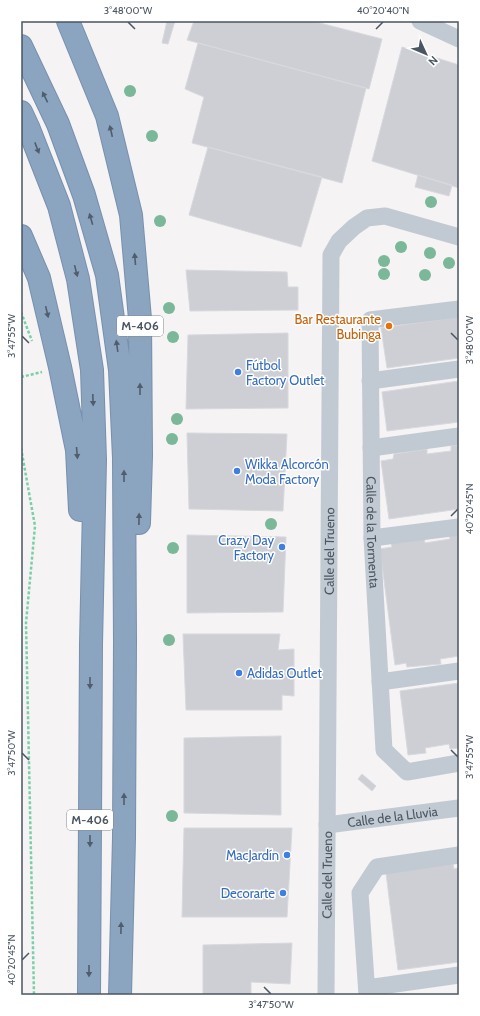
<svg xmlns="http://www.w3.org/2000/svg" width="480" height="1016" font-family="Cabin,sans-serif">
  <rect width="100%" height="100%" fill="#f5f3f3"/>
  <path fill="#cdcfd5" stroke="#d7d9de" d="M167,21h8l-7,23 -6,-1z
    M194,21h118l70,18 -13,50 -182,-49z
    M198,43l168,45 -24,95 -150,-40 12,-46 -19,-8z
    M402,47l57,18v123l-87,-27z
    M208,147l114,30 -21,70 -112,-32z
    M418,175l34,10 -3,11 -34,-9z
    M186,270l101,2 1,15h10v23l-108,1z
    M459,317v41l-72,10 -6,-40z
    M288,333v75l-102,1 2,-74z
    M459,381v41l-72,9 -5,-39z
    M187,433l100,1 -4,77 -94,-2z
    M459,445v64l-70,10 -8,-58 12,-2 1,-5 33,-5v5l24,-3v-5z
    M459,533v123l-19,3 1,5 -34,3 -1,-4 -11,2 -15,-116 12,-2 -1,-5 33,-5 1,6 25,-4 -1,-5z
    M187,535l99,2 -3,75 -96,1z
    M183,634h97l-2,16 16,-1v47l-12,-1v15h-96z
    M459,683v65l-9,1 -1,-5 -24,4 1,5 -18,2 -8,-64z
    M281,736v79l-97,-2v-75z
    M362,774l14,12 -4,5 -14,-12z
    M184,828h108l-5,89h-105z
    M453,864l1,5 5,-1v94l-61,8 -12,-97z
    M292,943l-2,41 -39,-2v13h-48v-50z"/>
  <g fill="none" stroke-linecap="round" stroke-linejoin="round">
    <g stroke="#7690ad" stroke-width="24">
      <path id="highway" d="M68,21l39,95 24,99 9,104 1,137 -2,67
        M21,46l37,78 26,71 23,80 13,95 4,88 1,183 -1,197 -4,157
        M21,112l7,15 31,79 19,73 14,91 3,90 -4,184 -2,351
        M21,236l18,42 21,89 17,83 3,60"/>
    </g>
    <path stroke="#7ad0a6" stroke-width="2.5" stroke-dasharray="3 2" stroke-linecap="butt" d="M21,312l11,29
      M21,377l21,-5
      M21,448l14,78 -9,97 8,372"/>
    <g stroke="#c1cad2" stroke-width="17">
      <path d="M420,21l39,18"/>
      <path id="s1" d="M459,309l-89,11 2,218 12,212 23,22 52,-9"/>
      <path d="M370,381l89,-12"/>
      <path d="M371,448l88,-12"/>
      <path d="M372,538l87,-11"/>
      <path d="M380,682l79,-11"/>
      <path id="s2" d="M327,825l132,-17"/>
      <path d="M367,988l92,-13"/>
      <path id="s3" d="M326,995l5,-740 8,-14 15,-14 13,-9 18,-2 74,21"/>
      <path d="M367,995l-7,-102 17,-26 82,-12"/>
    </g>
    <use href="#highway" stroke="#8ba5c1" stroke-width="22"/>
  </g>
  <g fill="#7bb799">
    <circle cx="130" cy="91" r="6"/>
    <circle cx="152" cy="136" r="6"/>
    <circle cx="431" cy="202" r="6"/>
    <circle cx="160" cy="221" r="6"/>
    <circle cx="401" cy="247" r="6"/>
    <circle cx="430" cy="253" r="6"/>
    <circle cx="384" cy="261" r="6"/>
    <circle cx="449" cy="263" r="6"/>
    <circle cx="384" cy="274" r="6"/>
    <circle cx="425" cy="275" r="6"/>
    <circle cx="169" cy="308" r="6"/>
    <circle cx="173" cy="337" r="6"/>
    <circle cx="177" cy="419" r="6"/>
    <circle cx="172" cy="439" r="6"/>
    <circle cx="271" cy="524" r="6"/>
    <circle cx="173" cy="548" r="6"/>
    <circle cx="169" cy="640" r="6"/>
    <circle cx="172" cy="816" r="6"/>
  </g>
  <defs><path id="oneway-solid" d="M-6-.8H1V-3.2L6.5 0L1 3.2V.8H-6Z"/></defs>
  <g fill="#505e6b">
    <use href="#oneway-solid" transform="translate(45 97) rotate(-116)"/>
    <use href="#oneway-solid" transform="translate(111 131) rotate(-103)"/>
    <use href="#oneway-solid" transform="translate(37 148) rotate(69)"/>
    <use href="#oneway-solid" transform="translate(91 219) rotate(-106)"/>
    <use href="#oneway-solid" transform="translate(135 259) rotate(-95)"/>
    <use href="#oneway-solid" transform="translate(76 271) rotate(76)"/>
    <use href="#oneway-solid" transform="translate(47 312) rotate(77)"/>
    <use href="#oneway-solid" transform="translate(117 346) rotate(-98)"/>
    <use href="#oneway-solid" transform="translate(140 389) rotate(-90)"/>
    <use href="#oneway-solid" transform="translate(93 400) rotate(88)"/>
    <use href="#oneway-solid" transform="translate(77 453) rotate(85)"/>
    <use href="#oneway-solid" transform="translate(124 476) rotate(-90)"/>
    <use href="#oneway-solid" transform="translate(139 519) rotate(-89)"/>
    <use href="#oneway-solid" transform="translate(90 683) rotate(90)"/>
    <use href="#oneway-solid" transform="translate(124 799) rotate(-90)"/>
    <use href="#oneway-solid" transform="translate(90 841) rotate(90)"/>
    <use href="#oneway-solid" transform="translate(121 928) rotate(-89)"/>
    <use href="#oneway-solid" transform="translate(89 971) rotate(90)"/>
  </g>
  <path fill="none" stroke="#4a5661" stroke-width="1.5" d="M128,22l7,7M376,29l7,-7M451,333l7,7M22,336l7,7M451,516l7,-7M451,750l7,7M22,753l7,7M22,960l7,-7M264,987l7,7"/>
  <circle fill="#e8710a" stroke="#fff" stroke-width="1.5" cx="389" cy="326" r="4"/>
  <g fill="#3f7fe0" stroke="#fff" stroke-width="1.5">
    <circle cx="238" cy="372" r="4"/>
    <circle cx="237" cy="471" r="4"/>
    <circle cx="282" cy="547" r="4"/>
    <circle cx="239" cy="673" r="4"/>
    <circle cx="287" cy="855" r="4"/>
    <circle cx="283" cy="893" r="4"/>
  </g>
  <g text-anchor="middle" stroke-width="3" stroke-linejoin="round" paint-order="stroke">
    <g fill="#fff" stroke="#808990" stroke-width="1">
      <rect x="117" y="316" width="46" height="20" rx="3"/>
      <rect x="67" y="810" width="46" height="20" rx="3"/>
    </g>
    <g font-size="12" font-weight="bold" fill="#4a5661">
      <text x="140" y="330">M-406</text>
      <text x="90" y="824">M-406</text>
    </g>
    <g font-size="13" fill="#c56008" stroke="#fff" text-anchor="end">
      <text x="381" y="324">Bar Restaurante<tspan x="381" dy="15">Bubinga</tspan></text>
    </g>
    <g font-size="13" fill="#366cbe" stroke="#fff" text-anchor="start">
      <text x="246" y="370">Fútbol<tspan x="246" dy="15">Factory Outlet</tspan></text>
      <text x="245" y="469">Wikka Alcorcón<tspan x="245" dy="15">Moda Factory</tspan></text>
      <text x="274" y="545" text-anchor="end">Crazy Day<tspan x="274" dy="15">Factory</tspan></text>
      <text x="247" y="678">Adidas Outlet</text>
      <text x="279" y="860" text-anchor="end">MacJardín</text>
      <text x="275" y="898" text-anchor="end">Decorarte</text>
    </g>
    <g font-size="13" fill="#4a5661" stroke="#fff">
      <text dy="5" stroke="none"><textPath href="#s1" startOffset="302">Calle de la Tormenta</textPath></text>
      <text dy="5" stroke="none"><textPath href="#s3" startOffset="444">Calle del Trueno</textPath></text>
      <text dy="5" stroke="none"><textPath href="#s2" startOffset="66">Calle de la Lluvia</textPath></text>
      <text dy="5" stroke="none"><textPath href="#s3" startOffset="120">Calle del Trueno</textPath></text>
    </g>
  </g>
  <rect width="480" height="1016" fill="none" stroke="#ffffff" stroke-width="44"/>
  <g transform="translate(426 54) rotate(134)" stroke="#ffffff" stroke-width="3" paint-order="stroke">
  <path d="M0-3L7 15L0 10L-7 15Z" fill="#4a5661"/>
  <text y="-6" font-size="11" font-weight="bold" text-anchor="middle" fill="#4a5661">N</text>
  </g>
  <rect x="22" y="22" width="436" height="972" fill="none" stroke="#4a5661" stroke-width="1.5"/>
  <g font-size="10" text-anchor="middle" fill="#4a5661">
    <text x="128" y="14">3°48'00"W</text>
    <text x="383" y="14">40°20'40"N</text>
    <text transform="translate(11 336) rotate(-90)" y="4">3°47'55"W</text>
    <text transform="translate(469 340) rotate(-90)" y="4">3°48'00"W</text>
    <text transform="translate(469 509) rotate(-90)" y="4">40°20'45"N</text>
    <text transform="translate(11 753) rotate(-90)" y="4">3°47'50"W</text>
    <text transform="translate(469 757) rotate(-90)" y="4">3°47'55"W</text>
    <text transform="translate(11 960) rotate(-90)" y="4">40°20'45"N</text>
    <text x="271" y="1008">3°47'50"W</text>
  </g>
</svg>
